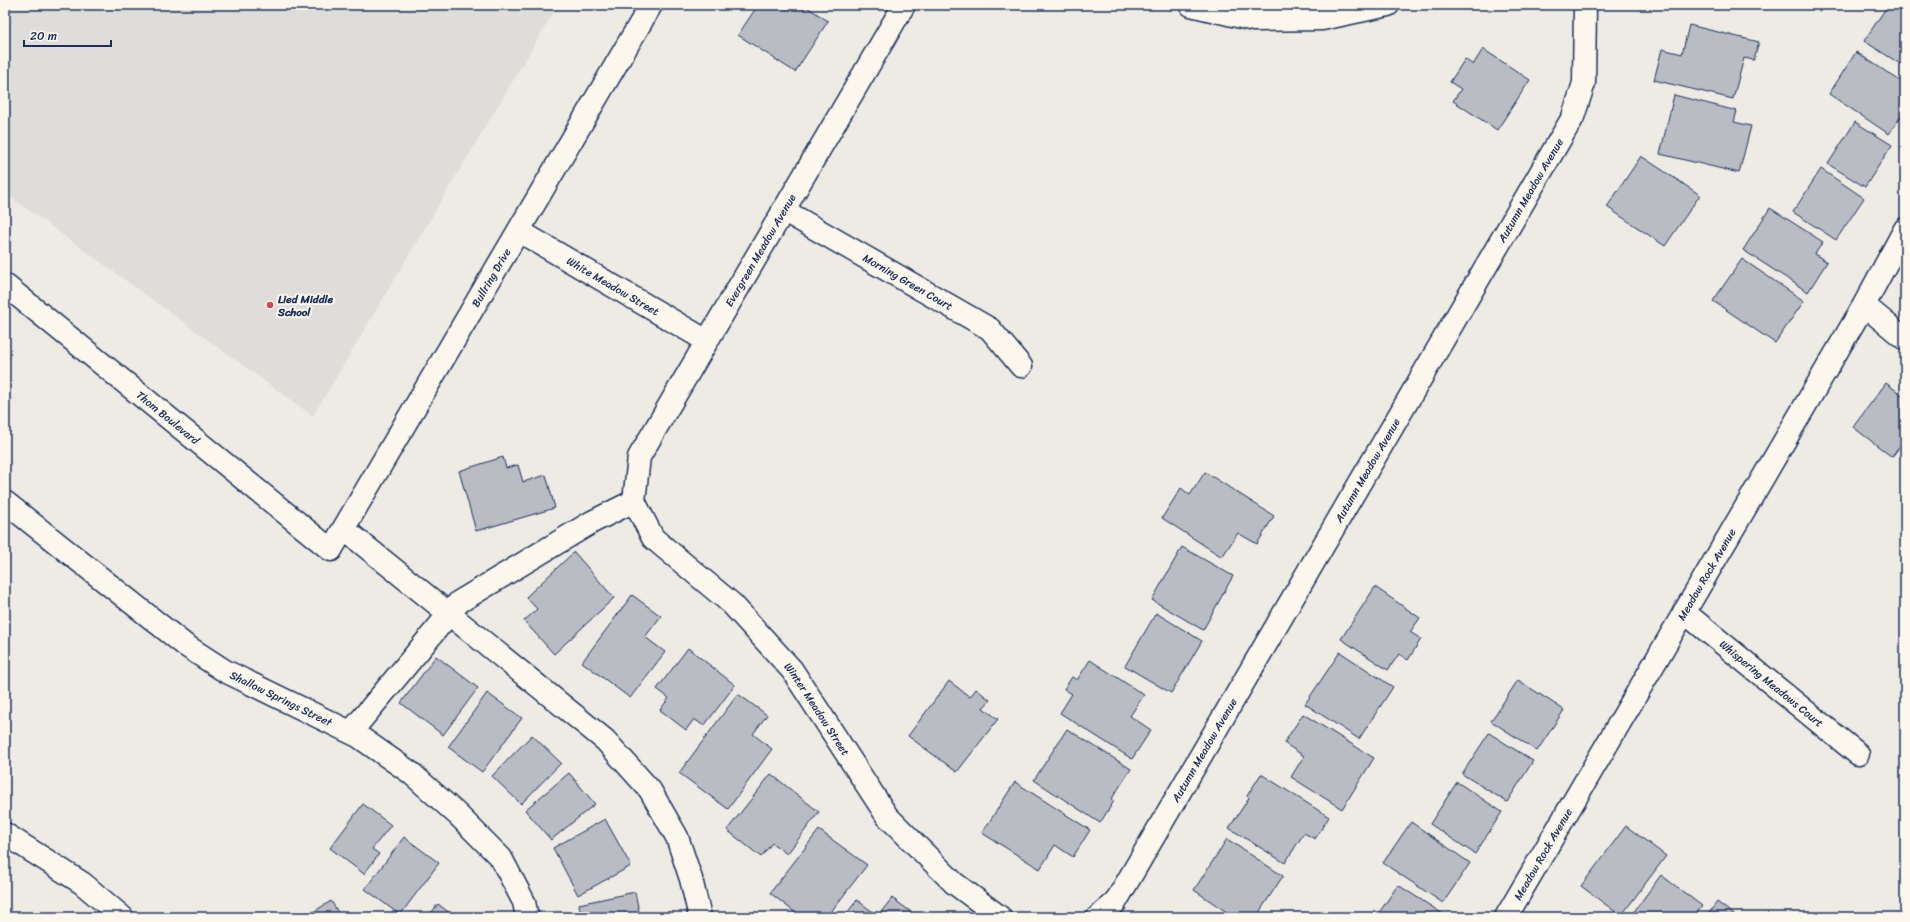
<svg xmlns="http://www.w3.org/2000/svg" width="1910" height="922" font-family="Sriracha,sans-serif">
  <rect width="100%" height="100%" fill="#eeebe4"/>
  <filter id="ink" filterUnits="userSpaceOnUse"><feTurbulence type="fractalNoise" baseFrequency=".025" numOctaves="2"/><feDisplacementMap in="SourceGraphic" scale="8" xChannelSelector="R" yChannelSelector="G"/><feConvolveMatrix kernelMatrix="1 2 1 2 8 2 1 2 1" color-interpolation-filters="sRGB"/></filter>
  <g filter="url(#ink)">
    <path fill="#deddda" d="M5,5h553l-245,411 -308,-223z"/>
    <path fill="#b9bcc3" stroke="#1b2f5e" d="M758,5h3l8,5 3,-5h32l24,16 -33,51 -57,-37z
      M1888,5h11l6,4v58l-41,-26z
      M1689,25l70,17 -5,18 -10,-2 -11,41 -79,-19 8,-31 20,5z
      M1483,49l47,31 -33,50 -44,-29 8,-12 -11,-7 15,-23 8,6z
      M1856,52l49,32v26l-16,24 -60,-40z
      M1674,95l63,16 -3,11 17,4 -12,47 -79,-19z
      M1855,122l37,23 -27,42 -37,-23z
      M1641,156l59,39 -35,51 -58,-39z
      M1821,169l43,29 -28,42 -43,-28z
      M1770,208l53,34 -8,12 12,8 -19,30 -65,-42z
      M1742,259l62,42 -29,42 -62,-42z
      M1886,383l19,14v42l-13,18 -39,-30z
      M503,457l3,11 12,-3 5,17 23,-7 9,33 -79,23 -17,-60z
      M1205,472l69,44 -17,28 -19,-11 -16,24 -60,-39 19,-30 9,7z
      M1182,547l51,29 -30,54 -51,-30z
      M574,552l40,46 -60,56 -30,-33 13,-12 -11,-12z
      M1375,587l45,31 -10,14 11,7 -13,21 -9,-6 -11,16 -47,-31z
      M632,595l29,21 -16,21 20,15 -35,46 -48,-36z
      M1156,613l46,28 -31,52 -46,-27z
      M688,648l47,37 -31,41 -10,-7 -8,11 -26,-20 9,-12 -12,-9z
      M1340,652l53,35 -34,52 -54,-35z
      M436,656l42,32 -35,47 -42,-32z
      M1090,660l54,35 -14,21 21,14 -19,29 -72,-46 12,-19 -8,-5 8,-12 5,3z
      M1518,680l46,30 -27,41 -46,-30z
      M949,681l21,16 6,-8 14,11 -7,8 15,11 -41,53 -49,-36z
      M487,693l35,25 -40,54 -34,-25z
      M738,694l29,21 -14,19 19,15 -44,60 -49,-36z
      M1303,714l71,44 -32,51 -51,-32 13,-21 -20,-13z
      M1067,729l64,40 -20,31 3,1 -14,22 -66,-43z
      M1489,733l44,28 -26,41 -45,-28z
      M532,735l29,28 -40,41 -29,-28z
      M569,773l26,31 -44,36 -26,-30z
      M771,774l48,38 -32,42 -15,-11 -11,14 -34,-27z
      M1261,774l68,43 -14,22 -11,-6 -19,30 -56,-35 20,-30 -2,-2z
      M1015,782l75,48 -17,27 -18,-12 -15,24 -58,-36z
      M1457,782l45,30 -27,42 -45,-30z
      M363,804l28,21 -19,24 7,5 -15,20 -34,-26z
      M605,819l26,47 -53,29 -25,-47z
      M1411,822l59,41 -27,40 -60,-40z
      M1626,826l40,30 -45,60 -40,-30z
      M819,830l48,35 -40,52h-26l-31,-24z
      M404,837l35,26 -39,52 -35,-26z
      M1227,839l56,37 -27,41h-22l-40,-27z
      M1661,875l41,31 -8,11h-64z
      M1398,885l45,29 -2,3h-65z
      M635,892l5,25h-59l-2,-13z
      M892,898l26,19h-74l13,-17 21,16z
      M331,901l10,16h-36z
      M1717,902l20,15h-31z
      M438,904l17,13h-27z"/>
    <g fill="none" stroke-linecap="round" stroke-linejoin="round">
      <g stroke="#1b2f5e" stroke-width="25">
        <g id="minor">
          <path d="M1191,5l63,15 68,-1 66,-14"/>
          <path id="s1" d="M783,210l207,119 31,37"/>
          <path id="s2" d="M519,231l188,110"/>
          <path id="s3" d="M5,285l326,265 320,-545"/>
          <path d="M1864,305l41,34"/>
          <path id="s4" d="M634,501l5,-44 265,-452"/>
          <path id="s5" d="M634,501l19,37 79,66 60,66 95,146 67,67 46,34"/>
          <path id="s6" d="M5,502l180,143 40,26 133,65 53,37 47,42 43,43 23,44 3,15"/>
          <path d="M344,529l261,211 45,50 27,47 14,42 9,38"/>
          <path id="s7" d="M1684,612l174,142"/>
          <path d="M351,732l108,-130 133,-80 42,-21"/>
          <path d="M5,834l77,49 40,34"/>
          <path id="s8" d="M1098,917l17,-14 458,-786 11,-34 1,-78"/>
          <path id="s9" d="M1506,917l358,-612 41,-76"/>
        </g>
      </g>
      <use href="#minor" stroke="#fbf7ec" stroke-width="22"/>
    </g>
  </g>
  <circle fill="#d1495b" stroke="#fbf7ec" stroke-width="1.5" cx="270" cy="305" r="4"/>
  <g text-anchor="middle" stroke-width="4" stroke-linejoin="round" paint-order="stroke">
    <g font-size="11" fill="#1b2f5e" stroke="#fbf7ec">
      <text dy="4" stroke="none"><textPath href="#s8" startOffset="847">Autumn Meadow Avenue</textPath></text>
      <text dy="4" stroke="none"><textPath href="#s4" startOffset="284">Evergreen Meadow Avenue</textPath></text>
      <text dy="4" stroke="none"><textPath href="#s3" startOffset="736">Bullring Drive</textPath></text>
      <text dy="4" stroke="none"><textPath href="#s1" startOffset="144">Morning Green Court</textPath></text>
      <text dy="4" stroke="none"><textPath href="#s2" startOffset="109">White Meadow Street</textPath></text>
      <text dy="4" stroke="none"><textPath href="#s3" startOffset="210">Thom Boulevard</textPath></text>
      <text dy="4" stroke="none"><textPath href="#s8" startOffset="523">Autumn Meadow Avenue</textPath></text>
      <text dy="4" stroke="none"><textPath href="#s9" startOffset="397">Meadow Rock Avenue</textPath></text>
      <text dy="4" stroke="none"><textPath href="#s7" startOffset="113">Whispering Meadows Court</textPath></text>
      <text dy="4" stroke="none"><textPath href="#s6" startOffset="340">Shallow Springs Street</textPath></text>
      <text dy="4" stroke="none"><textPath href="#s5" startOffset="280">Winter Meadow Street</textPath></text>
      <text dy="4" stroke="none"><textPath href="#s8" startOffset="199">Autumn Meadow Avenue</textPath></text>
      <text dy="4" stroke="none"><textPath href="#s9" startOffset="73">Meadow Rock Avenue</textPath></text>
    </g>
    <g font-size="11" font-weight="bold" fill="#1b2f5e" stroke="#fbf7ec" text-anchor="start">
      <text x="278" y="303">Lied Middle<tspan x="278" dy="13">School</tspan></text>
    </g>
  </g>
  <rect width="1910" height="922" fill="none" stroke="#fbf7ec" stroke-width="20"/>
  <rect x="10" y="10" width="1890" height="902" fill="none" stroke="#1b2f5e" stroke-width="1.5" filter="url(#ink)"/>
  <path d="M24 40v6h87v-6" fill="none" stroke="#1b2f5e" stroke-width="2"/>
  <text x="30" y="40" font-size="12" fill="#1b2f5e" stroke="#fbf7ec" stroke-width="3" paint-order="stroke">20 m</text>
</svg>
